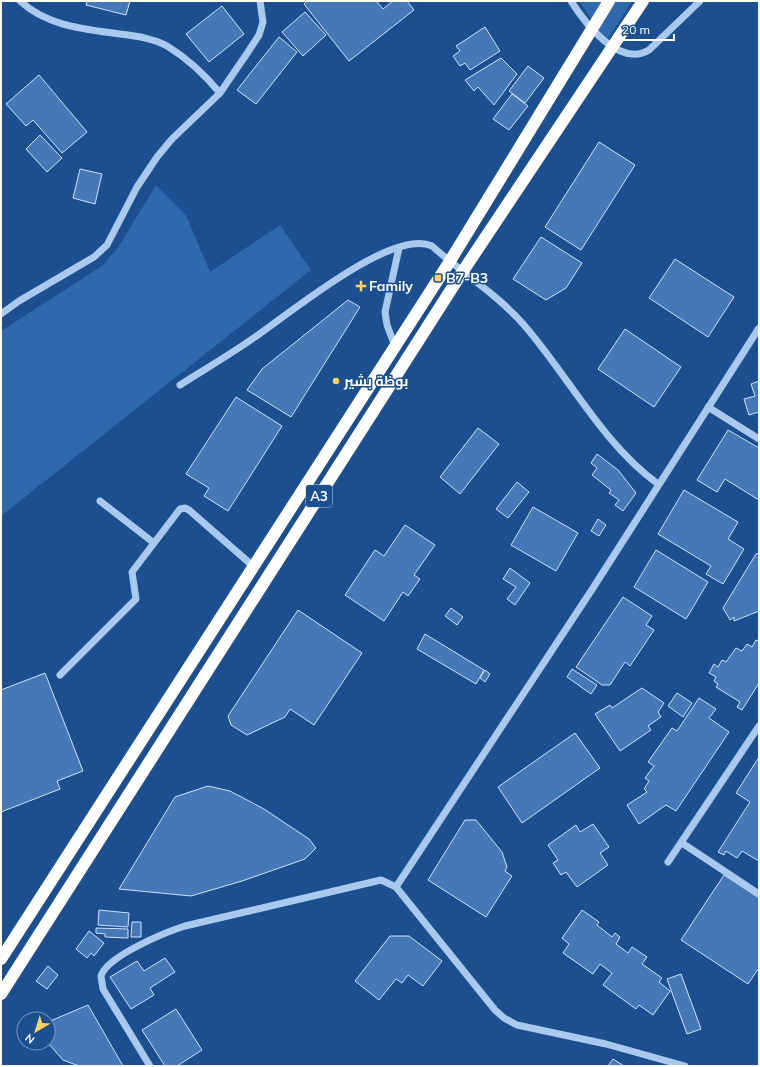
<svg xmlns="http://www.w3.org/2000/svg" width="760" height="1067" font-family="Mulish,Cairo,sans-serif">
  <rect width="100%" height="100%" fill="#1b4f8f"/>
  <path fill="#2e69ad" d="M579,1h53l-26,41z
    M156,185l30,30 24,57 70,-47 31,45 -310,246v-185l101,-65 15,-17z"/>
  <path fill="#4478b7" stroke="#cfe3fa" d="M87,1h43l-4,14 -40,-10z
    M307,1h69l7,8 10,-8h14l7,9 -65,51 -45,-57z
    M222,6l22,28 -35,28 -23,-28z
    M305,12l21,23 -23,21 -21,-24z
    M485,27l15,24 -30,19 -5,-7 -5,3 -7,-10 7,-5 -4,-5z
    M279,37l18,15 -41,52 -19,-14z
    M501,58l16,16 -23,31 -16,-18 -4,4 -9,-11z
    M528,66l16,12 -19,25 -16,-12z
    M39,75l48,57 -25,21 -29,-33 -7,6 -20,-22z
    M512,94l16,12 -19,24 -16,-11z
    M40,135l22,23 -15,14 -21,-23z
    M599,142l36,23 -54,85 -36,-23z
    M80,169l22,5 -7,30 -22,-6z
    M541,237l41,26 -16,25 -20,12 -33,-21z
    M675,259l59,38 -26,40 -59,-39z
    M348,300l12,7 -69,110 -44,-27 15,-21z
    M625,329l56,38 -27,40 -56,-38z
    M759,381v31l-10,3 -5,-16 11,-3 -4,-12z
    M236,397l46,29 -54,85 -24,-15 5,-8 -23,-14z
    M478,428l21,16 -39,50 -20,-17z
    M728,430l31,18v52l-34,-21 -8,13 -20,-12z
    M597,454l21,16 18,23 -13,18 -8,-6 4,-5 -10,-7 2,-3 -19,-15 5,-7 -6,-5z
    M517,482l12,10 -21,26 -12,-9z
    M684,490l54,32 -10,17 16,10 -21,35 -17,-10 5,-8 -53,-32z
    M533,507l45,26 -22,38 -45,-26z
    M598,519l8,6 -7,11 -8,-5z
    M405,525l30,20 -21,30 6,4 -12,17 -5,-4 -19,29 -39,-26 30,-45 9,6z
    M656,550l52,32 -22,37 -52,-32z
    M759,553v58l-25,10v-4l-4,3 -7,-12 33,-54z
    M510,568l20,15 -15,22 -8,-6 9,-12 -13,-8z
    M623,597l29,19 -6,9 8,5 -24,36 -5,-4 -15,23h-8l-26,-18z
    M451,608l12,9 -6,8 -12,-9z
    M298,610l64,43 -48,72 -24,-16 -5,8 -38,18 -16,-10 -3,-9z
    M425,634l59,36 -8,14 -59,-35z
    M756,640l3,1v42l-17,27 -5,-3 3,-5 -24,-15 2,-3 -4,-3 2,-4 -7,-4 5,-9 4,3 4,-7 4,2 10,-14 6,3 5,-7 5,3z
    M572,669l25,16 -6,9 -24,-17z
    M485,670l5,4 -5,8 -5,-4z
    M45,673l38,98 -26,10 3,8 -59,23v-122z
    M642,688l22,15 -6,9 3,5 -13,9 3,4 -31,21 -25,-37 15,-9 2,3z
    M677,693l15,10 -9,14 -15,-11z
    M699,698l17,11 -7,9 20,14 -53,79 -10,-6 -27,19 -12,-19 20,-13 -3,-3 5,-8 -4,-3 9,-12 -6,-4 24,-34 5,3z
    M575,733l25,35 -78,55 -24,-36z
    M759,757v104l-17,-10 -5,7 -11,-7 -2,4 -6,-3 32,-50 -14,-9z
    M208,786l22,5 34,18 45,30 7,9 -11,11 -63,22 -51,15 -72,-7 56,-92z
    M465,820h11l26,32 5,15 -2,4 7,5 -26,41 -58,-37z
    M593,824l16,23 -9,6 8,12 -31,22 -11,-15 -5,3 -8,-12 5,-3 -10,-15 28,-20 4,7z
    M724,875l35,23v70l-11,16 -67,-44z
    M99,910l30,3 -1,14 -30,-2z
    M582,910l17,12 -2,3 15,12 3,-4 5,4 -4,7 12,9 4,-6 15,10 -5,7 20,14 -3,4 11,9 -17,24 -14,-10 -3,4 -33,-24 9,-12 -12,-9 -7,10 -30,-21 6,-9 -7,-6z
    M132,922h9v15h-10z
    M96,928l32,1v9l-23,-1v-3l-9,-1z
    M89,931l15,12 -10,13 -3,-3 -4,5 -11,-9z
    M390,936h19l33,25 -19,25 -15,-11 -6,8 -6,-4 -17,21 -24,-19z
    M165,958l10,14 -25,16 4,7 -23,14 -21,-32 27,-16 7,10z
    M48,966l10,9 -11,14 -11,-8z
    M681,974l20,55 -14,5 -20,-55z
    M88,1005l35,61h-44l-16,-6 -15,-17v-21z
    M176,1009l26,41 -25,16h-12l-23,-36z
    M613,1059l11,7h-16z"/>
  <g fill="none" stroke-linecap="round" stroke-linejoin="round">
    <path stroke="#a9c9ee" stroke-width="7" d="M20,1c27,25 64,28 100,33 15,2 33,4 47,12 20,12 38,29 53,47
      M571,1c14,22 48,67 78,49l51,-49
      M1,314l18,-13 75,-44 13,-12 30,-58 20,-30 15,-18 48,-46 28,-41 11,-17 4,-13 -3,-21
      M395,346l-8,-21 -2,-13 14,-64
      M180,385c25,-16 51,-31 75,-48 34,-23 137,-109 177,-91 30,27 65,48 92,79 45,52 78,118 134,159
      M708,407l51,32
      M100,501l54,42
      M60,675l76,-76 -4,-27 48,-63 5,-1 4,2 64,56
      M682,843l77,51
      M668,862l91,-136
      M396,887l197,-299 166,-260
      M150,1066l-47,-77 -2,-13c6,-20 65,-44 84,-50l196,-46 15,7 99,123 9,8 13,7 89,19 79,22"/>
    <path stroke="#fff" stroke-width="12" d="M1,959l449,-698 159,-260
      M1,994l462,-723 180,-270"/>
  </g>
  <g fill="#ffd166" stroke="#1b4f8f" stroke-width="1.5">
    <rect x="434" y="274" width="8" height="8" rx="2"/>
    <path d="M359 280h4v4h4v4h-4v4h-4v-4h-4v-4h4z"/>
    <circle cx="336" cy="381" r="4"/>
  </g>
  <g text-anchor="middle" stroke-width="3" stroke-linejoin="round" paint-order="stroke">
    <rect fill="#1b4f8f" stroke="#bbcadd" stroke-width="1" x="306" y="485" width="26" height="22" rx="3"/>
    <g font-size="13" font-weight="bold" fill="#fff">
      <text x="319" y="501">A3</text>
    </g>
    <g font-size="14" font-weight="bold" fill="#fff" stroke="#1b4f8f" text-anchor="start">
      <text x="446" y="283">B7-B3</text>
      <text x="369" y="291">Family</text>
      <text x="344" y="386">بوظة بشير</text>
    </g>
  </g>
  <rect width="760" height="1067" fill="none" stroke="#ffffff" stroke-width="4"/>
  <g transform="translate(36 1031) rotate(218)"><circle r="19" fill="#1b4f8f" stroke="#7695bc"/>
  <path d="M0-3L7 15L0 10L-7 15Z" fill="#ffd166"/>
  <text y="-6" font-size="11" font-weight="bold" text-anchor="middle" fill="#ffffff">N</text>
  </g>
  <path d="M616 34v6h58v-6" fill="none" stroke="#ffffff" stroke-width="2"/>
  <text x="622" y="34" font-size="12" fill="#ffffff" stroke="#1b4f8f" stroke-width="3" paint-order="stroke">20 m</text>
</svg>
